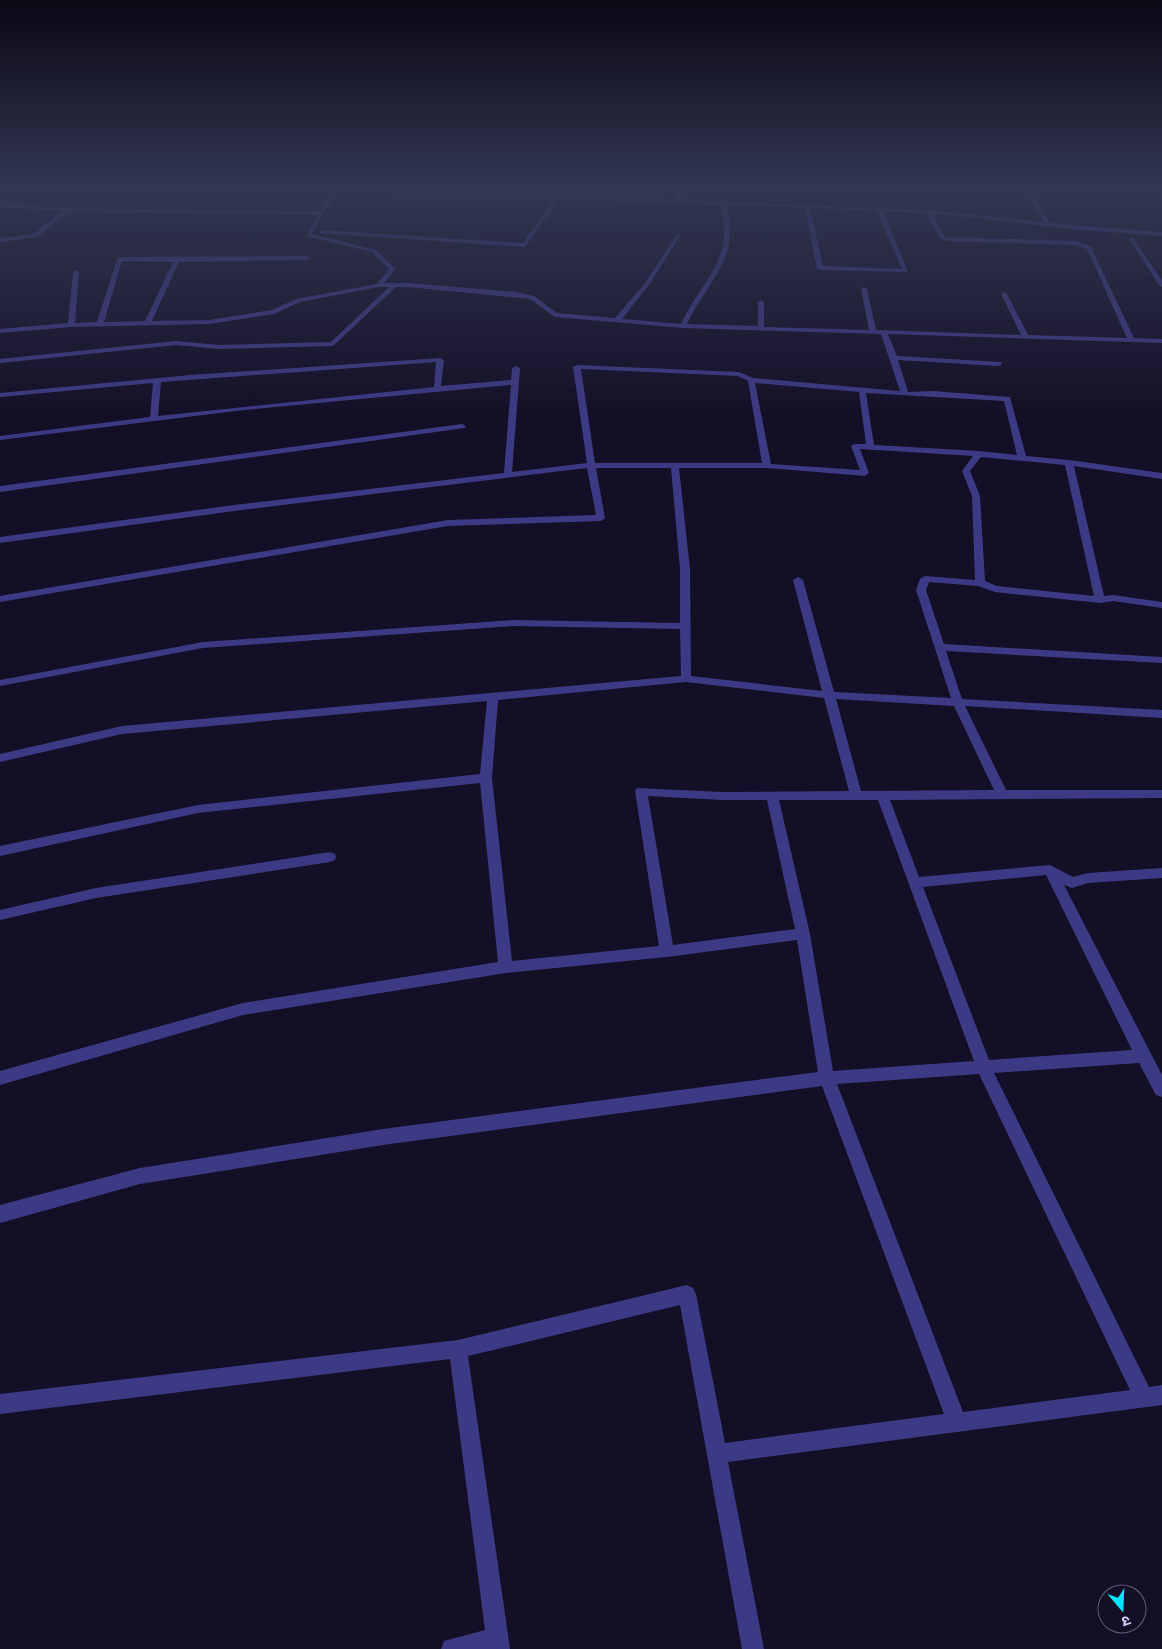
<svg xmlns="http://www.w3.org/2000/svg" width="1162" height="1649" font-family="Karla,'Noto Sans Devanagari',sans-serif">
  <rect width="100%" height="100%" fill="#130f26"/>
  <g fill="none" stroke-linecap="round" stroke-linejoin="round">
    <path fill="#3d3a85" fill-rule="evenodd" d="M0,186h178l-178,4z
      M289,186h51l-1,2 337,12 1,-14h5l-1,14 248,10 115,12 -14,-23 -11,-13h5l10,11 16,26 112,9v4l-93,-7 -100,-12 -36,-3 11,22 3,1 130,4 14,6 43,91 28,1v4l-274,-9 9,22 104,6 1,2 -4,2 -100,-6 10,32 25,-1 77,6 16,59 43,4 93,13v6l-88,-13 30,130 9,-1 49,7v6l-49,-7 -13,2 -105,-11 -17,-6 -49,-4 -3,8 18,54 218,13v6l-216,-12 16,48 200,11v8l-197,-12 41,84h156v8l-272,2 29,77 131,-12 23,12 15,-4 74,-5v10l-74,5 -16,5 -8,-3 98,190v22l-6,-2 -17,-32 -145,10 155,314 13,-2v20l-434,57 36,187h-22l-62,-344 -212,51 42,293h-69l3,-8 41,-11 -35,-271 -450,55v-20l458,-54 229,-55 6,3 3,6 29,149 219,-29 -122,-328 -439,59 -243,39 -140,39v-18l140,-37 243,-39 435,-57 -21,-132 -130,17 -161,16 -263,42 -243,70v-14l243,-68 255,-41 -18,-179 -282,30 -198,43v-10l198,-41 282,-31 7,-73 -365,33 -122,28v-8l122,-28 559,-50 -1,-47 -167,-3 -310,22 -203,38v-6l203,-38 310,-22 167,3v-54l-9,-101h-75l9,50 -4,3 -153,5 -448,76v-6l448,-76 148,-5 -9,-47 -353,43 -234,32v-6l234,-32 270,-32 7,-88 -267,25 -244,30v-4l150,-19 3,-34 -153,14v-4l190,-18 250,-17 4,2 -3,26 70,-6 1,-12 4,-2 4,2 -8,104 75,-9 -14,-96 4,-2 162,7 14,6 147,13 -19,-57 -198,-6 -128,-11 -25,-18 -122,-12h-12l-63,59 -113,3 -44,-4 -176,18v-4l176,-18 44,4 111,-3 58,-55h-10l-79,15 -26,12 -65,10 -138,3 -71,6v-4l68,-6 5,-51 3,-2 3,2 -4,51 22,-1 20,-63 3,-2 187,-1 3,2 -3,2 -128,2 -27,59 57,-1 63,-10 24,-11 81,-15 12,-15 -17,-17 -66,-16 12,-21 -250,-3 -30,25 -38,5v-4l34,-4 28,-23 -62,-4v-4l67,5 253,3 13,-21zM338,191l216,8 -31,44 -202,-13 -2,3 206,14 34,-48 163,6c1,12 3,27 1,39 -4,27 -31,54 -42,80l-59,-5 27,-34 31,-49 -3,-2 -32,49 -30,35 -58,-5 -23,-17 -18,-4 -108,-9h-24l11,-14 -19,-19 -65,-16zM728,205l77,3 12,60 3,2 88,2 -25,-61 44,3 13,24 6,3 130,4 11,4 40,89 -99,-3 -21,-41 -3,-2 -3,2 20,41 -145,-5 -9,-41 -3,-2 -3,2 8,41 -105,-3v-25l-3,-2 -3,2v24l-71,-2c11,-25 37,-53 42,-80 2,-12 -1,-27 -1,-39zM810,208l67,3 25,58 -79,-3zM122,261l51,1 -28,59 -41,1zM436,362l-2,25 -276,29 3,-34zM581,369l157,7 10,5 14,82h-167zM755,383l104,9 7,52h-11l-4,2 9,24 -89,-6zM866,393l138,8 13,54 -38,-4 -105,-6zM860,449l113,7 -11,15 10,25 3,84 -50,-4 -5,3 -4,11 35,108 -117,-6 -31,-112 -5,-3 -5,3 29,111 -131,-15 -1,-107 -11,-101h88l98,8 4,-3zM981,457l84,8 29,131 -97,-10 -12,-5 -5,-85 -10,-25zM686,682l138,16 25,93 -127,1 -85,-4 -2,3 24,155 -147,15 -20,-183 6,-78zM836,699l118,7 40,84 -133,1zM648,796l74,4h45l28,129 -122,16zM779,800h99l96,261 -141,10 -23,-137zM1046,875l86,175 -143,10 -66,-173zM979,1074l151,316 -167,22 -126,-328z
      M1132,237l30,43v7l-3,-2 -30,-46z
      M462,424l4,2 -1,2 -465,64v-6z
      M330,852l5,2 1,3 -1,3 -5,2 -234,36 -96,22v-10l96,-22z"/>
  </g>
  <linearGradient id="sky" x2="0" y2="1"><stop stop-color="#0a0815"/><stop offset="0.45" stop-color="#333752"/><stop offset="1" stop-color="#333752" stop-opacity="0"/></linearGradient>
  <rect width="1162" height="417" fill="url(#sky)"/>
  <g transform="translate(1122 1609) rotate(161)"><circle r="24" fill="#130f26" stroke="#625e7d"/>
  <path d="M0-4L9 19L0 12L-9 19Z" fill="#00e5ff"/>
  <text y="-8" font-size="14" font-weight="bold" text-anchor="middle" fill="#d9d4ff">उ</text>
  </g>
</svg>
